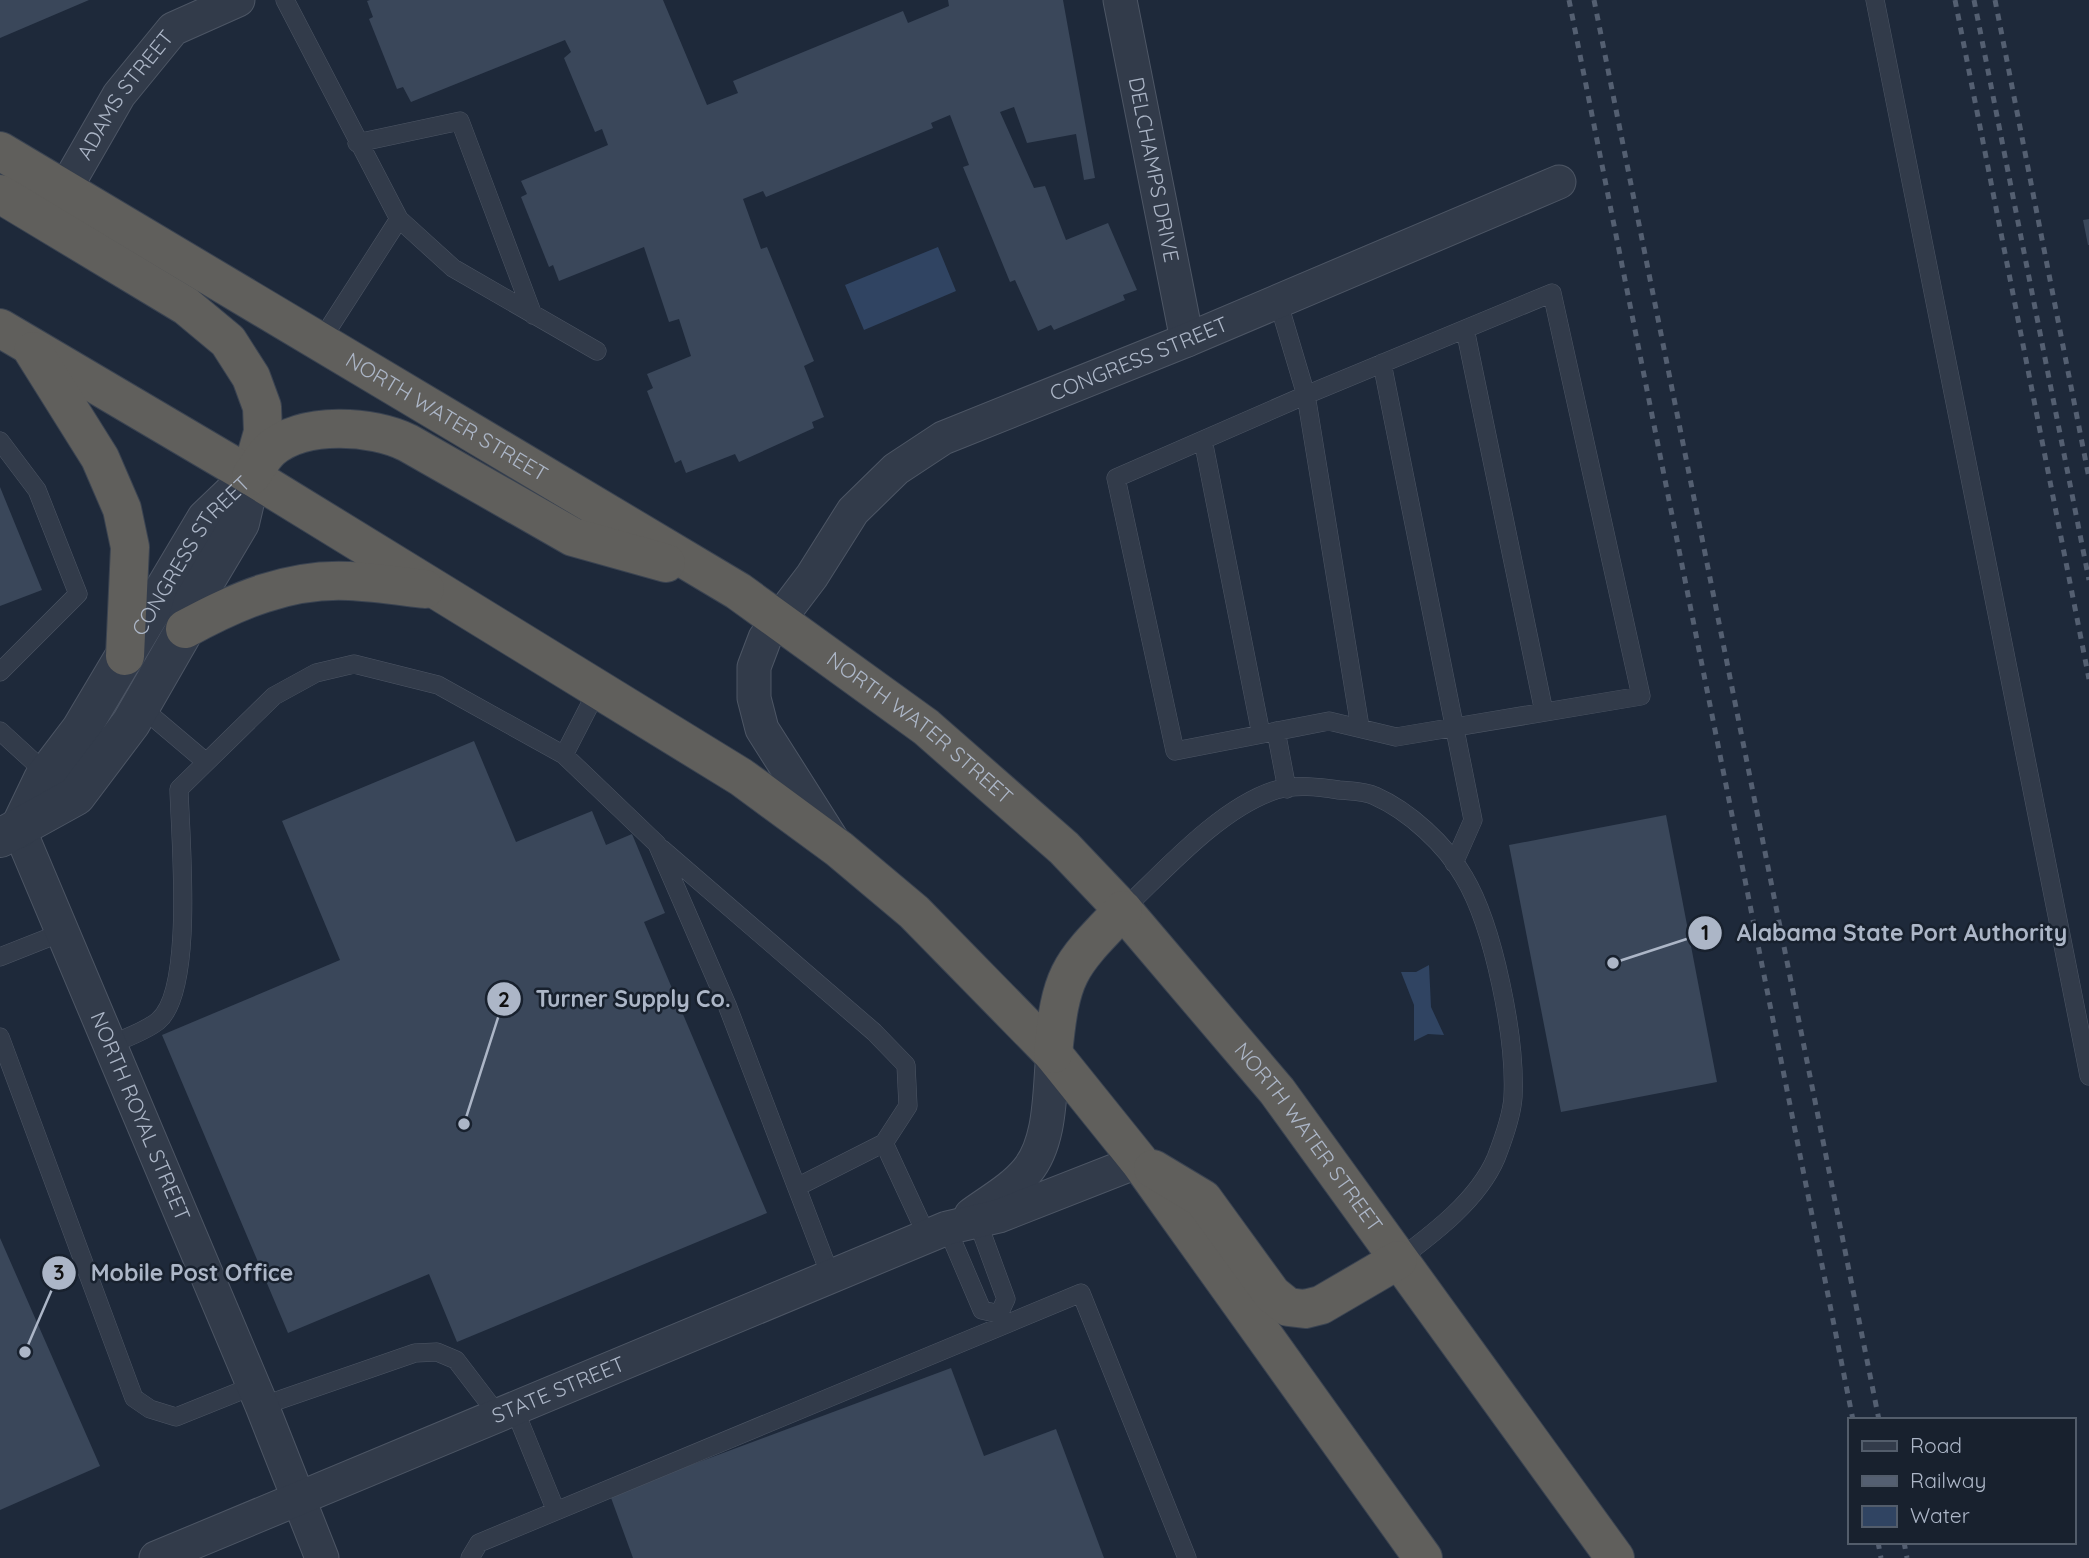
<svg xmlns="http://www.w3.org/2000/svg" width="2089" height="1558" font-family="Quicksand,sans-serif">
  <rect width="100%" height="100%" fill="#1e293a"/>
  <path fill="#304462" d="M938,247l18,44 -92,39 -19,-45z
    M1429,965l2,42 13,28 -16,-1 -14,7v-36l-13,-33h15z"/>
  <path fill="#3a475a" d="M0,0h89l-89,38z
    M370,0h293l44,105 31,-12 -5,-12 170,-70 5,12 41,-17 -1,-6h115l32,178 -11,2 -8,-46 -49,9 -13,-36 -14,5 34,76 11,-2 21,54 42,-17 29,67 -14,5 2,5 -71,30 -3,-5 -13,6 -23,-51 -5,2 -47,-115 6,-2 -19,-50 -19,8 2,5 -167,69 -3,-6 -20,8 18,50 6,-2 47,114 -10,5 20,51 -12,5 2,6 -75,34 -4,-8 -49,19 -5,-13 -6,3 -28,-72 6,-3 -6,-14 44,-18 -12,-37 -10,3 -25,-75 -85,34 -6,-16 -4,2 -28,-70 6,-3 -6,-13 87,-36 -6,-16 -7,3 -31,-74 7,-6 -6,-12 -154,62 -8,-15 -6,2 -28,-70 4,-2 -6,-16z
    M2089,219v26h-1l-5,-25z
    M0,487l42,103 -42,16z
    M474,741l42,101 76,-31 14,34 26,-11 33,79 -21,9 123,291 -310,129 -28,-68 -141,59 -126,-298 178,-75 -58,-139z
    M1666,815l51,267 -156,30 -52,-267z
    M0,1238l100,228 -100,44z
    M951,1368l33,88 72,-27 48,129h-471l-23,-63z"/>
  <g fill="none" stroke-linecap="round" stroke-linejoin="round">
    <g stroke="#4d5665" stroke-width="19">
      <path id="service" d="M285,0l114,219 54,49 144,83
        M1875,0l214,1076
        M357,143l103,-22 73,194
        M1278,301l28,94 -190,83 59,273 154,-30 67,16 245,-41 -89,-403 -246,102 54,332
        M1465,329l79,383
        M320,342l79,-123
        M1382,363l91,457 -19,43
        M1203,440l58,294
        M0,441l37,49 41,104 -78,78
        M141,707l65,55
        M0,731l47,43
        M1276,731l11,58
        M564,755l35,-68
        M662,849l212,183 32,33 2,41 -24,37 -87,44
        M1123,910c42,-40 98,-103 153,-120 20,-6 43,-3 63,0 11,1 26,1 36,6 34,15 71,49 89,81 30,50 52,162 49,220 -1,18 -10,43 -17,61 -18,42 -62,75 -98,102
        M0,957l63,-25
        M0,1037l134,361 16,11 26,8 77,-31
        M110,1045c15,-7 36,-14 48,-24 37,-30 22,-185 21,-232l95,-93 42,-23 38,-9 84,21 126,70 93,89 70,161 104,272
        M884,1143l43,93
        M947,1228l35,82 17,4 7,-15 -29,-79
        M262,1406l153,-53 22,-1 19,8 42,55
        M514,1408l42,103
        M470,1558l9,-15 602,-250 106,265"/>
    </g>
    <g stroke="#4d5665" stroke-width="35">
      <g id="minor">
        <path id="s1" d="M1120,0l67,340"/>
        <path id="s2" d="M65,189l54,-94 54,-66 65,-29"/>
        <path id="s3" d="M19,829l243,577 60,152"/>
        <path id="s4" d="M833,841l-71,-112 -8,-31v-31l11,-29 47,-62 41,-65 43,-42 47,-31 244,-98 372,-158"/>
        <path d="M971,1215c19,-14 41,-26 56,-44 25,-30 22,-81 26,-117"/>
        <path id="s5" d="M156,1558l791,-330 52,-12 140,-55"/>
      </g>
    </g>
    <g stroke="#4d5665" stroke-width="40">
      <g id="tertiary">
        <path id="s6" d="M19,829l24,-50 38,-50 125,-210 45,-43"/>
        <path d="M0,838l76,-42 55,-73 54,-94 8,-27 47,-79 11,-47"/>
      </g>
    </g>
    <g stroke="#3a4351" stroke-width="40">
      <g id="trunk">
        <path id="s7" d="M0,151l738,440 188,136 138,121 59,62 154,181 338,467"/>
        <path d="M0,194l186,112 42,35 23,36 11,30 1,25 -12,42"/>
        <path d="M0,328l251,148 490,301 98,72 75,63 139,142 86,107 284,397"/>
        <path d="M33,351l67,107 22,51 8,38 -5,109"/>
        <path d="M251,476c6,-8 12,-20 20,-27 33,-28 101,-24 137,-6l165,94 93,26"/>
        <path d="M185,629c51,-28 104,-51 164,-48 25,1 51,5 76,8"/>
        <path d="M1053,1054c8,-82 15,-87 70,-144"/>
        <path d="M1153,1169l50,30 69,95 16,13 17,2 16,-4 77,-45"/>
      </g>
    </g>
    <use href="#service" stroke="#323b4a" stroke-width="18"/>
    <use href="#minor" stroke="#323b4a" stroke-width="33"/>
    <use href="#tertiary" stroke="#323b4a" stroke-width="38"/>
    <use href="#trunk" stroke="#605f5c" stroke-width="38"/>
    <path stroke="#545f71" stroke-width="5" stroke-dasharray="7 7" stroke-linecap="butt" d="M1569,0l284,1420
      M1594,0l285,1420
      M1955,0l134,679
      M1974,0l115,580
      M1995,0l94,478
      M1878,1542l3,16
      M1904,1542l3,16"/>
  </g>
  <g text-anchor="middle" stroke-width="5" stroke-linejoin="round" paint-order="stroke">
    <g font-size="21" fill="#acb6c7" stroke="#18212e">
      <text dy="7" stroke="none"><textPath href="#s2" startOffset="112">ADAMS STREET</textPath></text>
      <text dy="7" stroke="none"><textPath href="#s1" startOffset="173">DELCHAMPS DRIVE</textPath></text>
      <text dy="7" stroke="none"><textPath href="#s4" startOffset="709">CONGRESS STREET</textPath></text>
      <text dy="7" stroke="none"><textPath href="#s7" startOffset="520">NORTH WATER STREET</textPath></text>
      <text dy="7" stroke="none"><textPath href="#s6" startOffset="324">CONGRESS STREET</textPath></text>
      <text dy="7" stroke="none"><textPath href="#s7" startOffset="1087">NORTH WATER STREET</textPath></text>
      <text dy="7" stroke="none"><textPath href="#s3" startOffset="312">NORTH ROYAL STREET</textPath></text>
      <text dy="7" stroke="none"><textPath href="#s7" startOffset="1654">NORTH WATER STREET</textPath></text>
      <text dy="7" stroke="none"><textPath href="#s5" startOffset="436">STATE STREET</textPath></text>
    </g>
  </g>
  <path fill="none" stroke="#acb6c7" stroke-width="2.5" d="M1613 963L1705 933M464 1124L504 999M25 1352L59 1273"/>
  <g fill="#acb6c7" stroke="#18212e" stroke-width="2.5">
    <circle cx="1613" cy="963" r="7"/>
    <circle cx="464" cy="1124" r="7"/>
    <circle cx="25" cy="1352" r="7"/>
    <circle cx="1705" cy="933" r="18"/>
    <circle cx="504" cy="999" r="18"/>
    <circle cx="59" cy="1273" r="18"/>
  </g>
  <g font-size="21" text-anchor="middle" font-weight="bold" fill="#111">
    <text x="1705" y="940">1</text>
    <text x="504" y="1007">2</text>
    <text x="59" y="1280">3</text>
  </g>
  <g font-size="23" text-anchor="middle" font-weight="bold" fill="#acb6c7" stroke="#18212e" stroke-width="5" stroke-linejoin="round" paint-order="stroke">
    <text x="1902" y="941">Alabama State Port Authority</text>
    <text x="633" y="1007">Turner Supply Co.</text>
    <text x="192" y="1281">Mobile Post Office</text>
  </g>
  <rect x="1848" y="1418" width="228" height="126" fill="#18212e" stroke="#535d6b" stroke-width="2"/>
  <rect x="1862" y="1441" width="35" height="10" fill="#323b4a" stroke="#535d6b" stroke-width="2"/>
  <text x="1910" y="1453" font-size="21" fill="#acb6c7">Road</text>
  <rect x="1862" y="1476" width="35" height="10" fill="#545f71" stroke="#535d6b" stroke-width="2"/>
  <text x="1910" y="1488" font-size="21" fill="#acb6c7">Railway</text>
  <rect x="1862" y="1506" width="35" height="21" fill="#304462" stroke="#535d6b" stroke-width="2"/>
  <text x="1910" y="1523" font-size="21" fill="#acb6c7">Water</text>
</svg>
